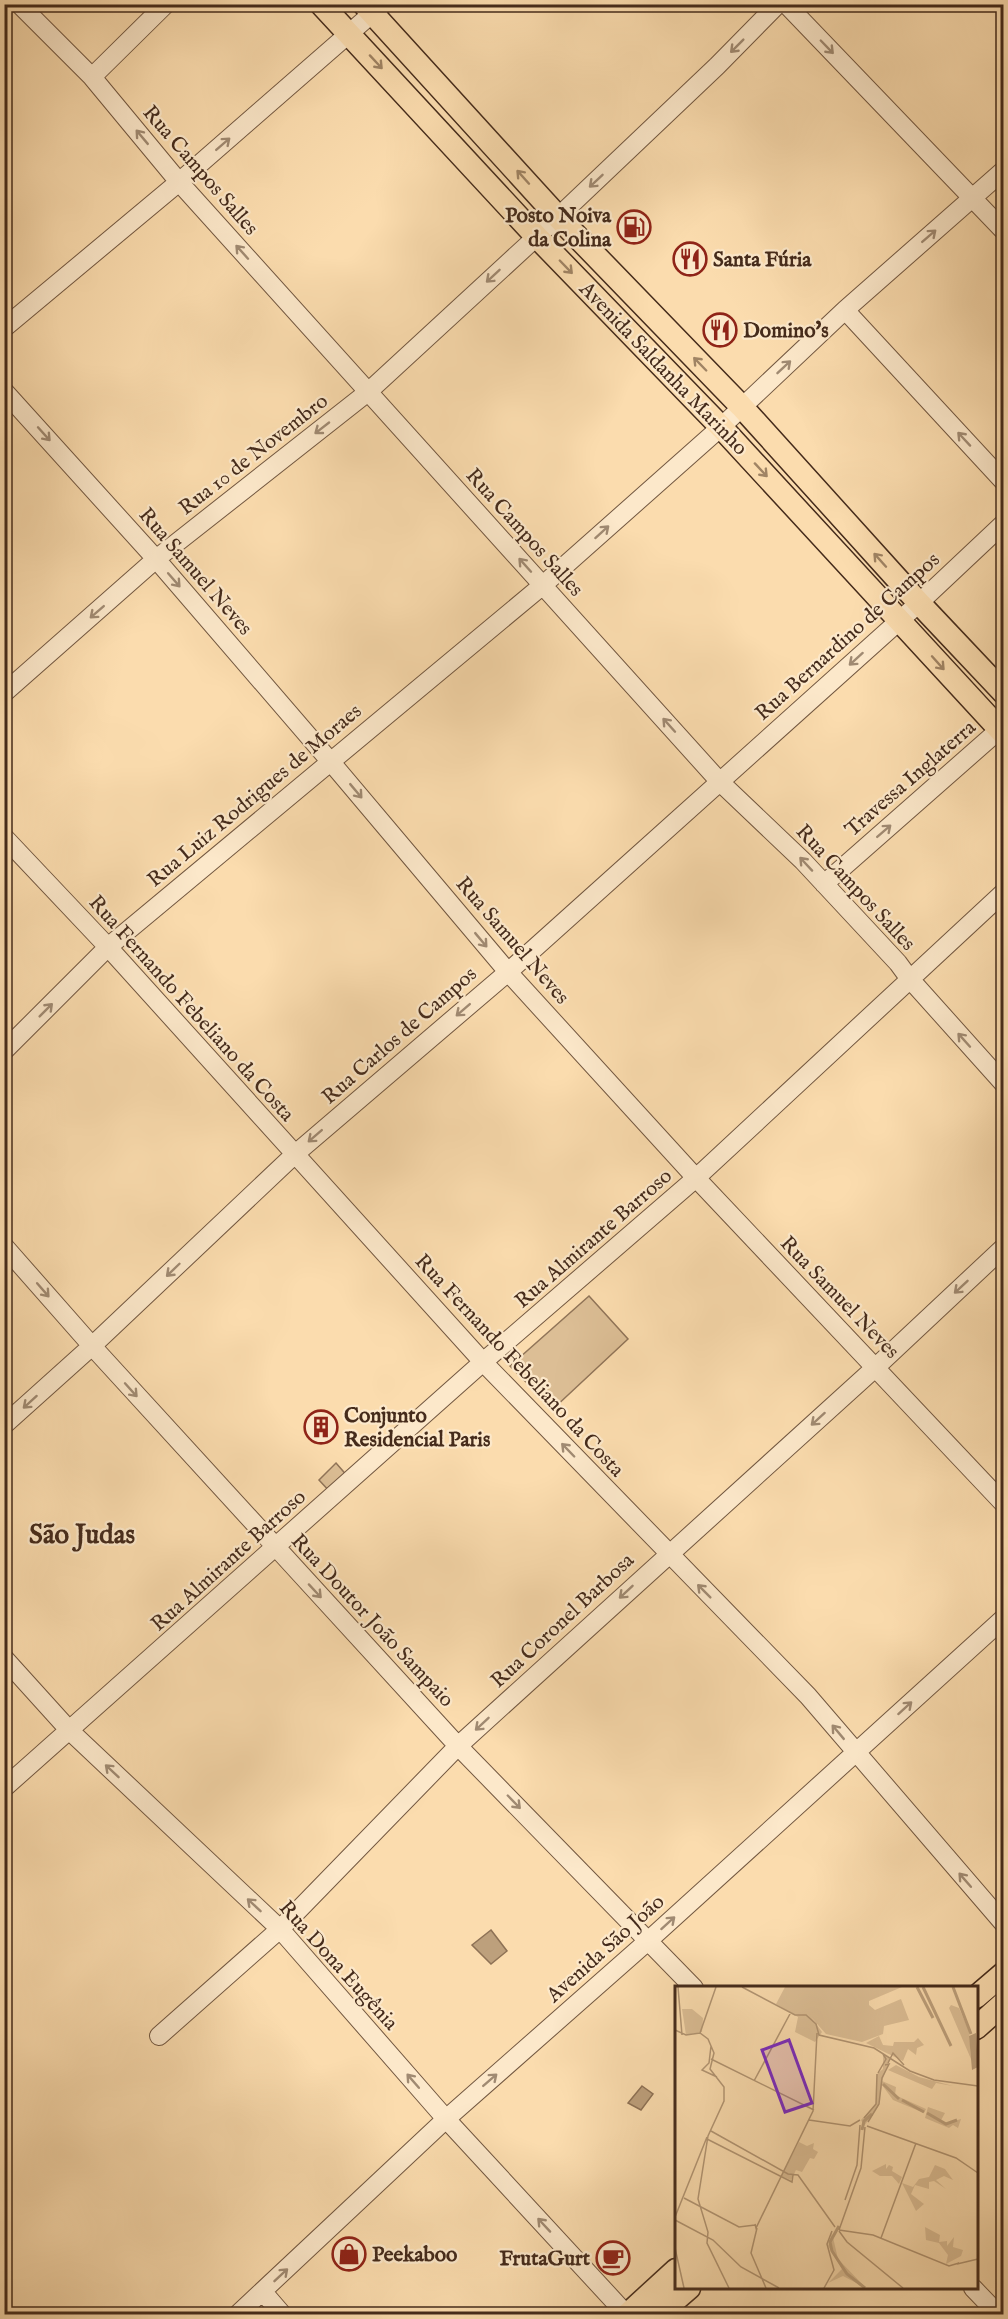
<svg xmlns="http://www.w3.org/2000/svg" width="1008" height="2319" font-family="'IM FELL English',serif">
  <rect width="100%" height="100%" fill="#fbdcae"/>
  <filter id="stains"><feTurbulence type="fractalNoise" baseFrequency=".00333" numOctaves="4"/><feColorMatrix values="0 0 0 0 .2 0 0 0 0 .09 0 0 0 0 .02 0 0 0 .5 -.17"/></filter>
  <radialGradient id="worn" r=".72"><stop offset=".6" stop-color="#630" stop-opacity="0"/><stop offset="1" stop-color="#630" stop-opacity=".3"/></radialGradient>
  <path fill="#dcbe95" stroke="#907458" stroke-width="1.5" d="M589,1296l39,43 -75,70 -43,-43z
    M336,1463l13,15 -18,15 -12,-13z"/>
  <path fill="#bda07c" stroke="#8d7155" stroke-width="1.5" d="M491,1930l16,21 -16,13 -19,-19z
    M642,2086l11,8 -12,16 -13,-7z"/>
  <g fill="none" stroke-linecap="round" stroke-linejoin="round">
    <g stroke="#725740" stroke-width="20">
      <path id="minor" d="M19,4l73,73 87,105 541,600 83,79 95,102 11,15 95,106
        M786,4l218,227
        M92,77l74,-73
        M845,310l159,172
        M4,328l175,-146 204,-178
        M4,391l152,168 174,202 178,211 188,206 308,326
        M4,693l152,-134 212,-167 190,-175 159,-151 61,-62
        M4,837l104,110 375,415 325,334 196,228
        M824,884l175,-154
        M4,1051l104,-104 435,-362 178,-158 124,-117 159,-140
        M4,1246l88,100 366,400 236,242
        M4,1425l88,-79 202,-191 214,-183 411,-369 85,-80
        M4,1658l66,73 210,198 166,190 180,195
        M4,1788l479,-426 213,-184 308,-286
        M159,2036l121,-107 178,-183 418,-379 128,-120
        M973,2288l25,26
        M263,2292l19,22
        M238,2314l208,-195 203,-179 355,-322"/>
    </g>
    <g stroke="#452b1b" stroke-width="25">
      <path id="major" d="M321,4l215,232 185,191 283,307
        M364,4l194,213 183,189 178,197 85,90
        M976,1997l28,-24
        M976,2028l28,-25
        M628,2314l48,-44
        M659,2314l30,-26"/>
    </g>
    <use href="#minor" stroke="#fce8ca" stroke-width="18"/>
    <use href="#major" stroke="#fbdcae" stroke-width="22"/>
  </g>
  <defs><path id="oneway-shaft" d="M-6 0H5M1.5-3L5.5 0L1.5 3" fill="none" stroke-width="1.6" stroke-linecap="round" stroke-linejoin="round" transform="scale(1.5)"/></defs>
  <g stroke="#a08a72">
    <use href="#oneway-shaft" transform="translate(737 46) rotate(135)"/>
    <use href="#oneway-shaft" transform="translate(827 47) rotate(46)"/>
    <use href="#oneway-shaft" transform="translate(142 137) rotate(-130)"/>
    <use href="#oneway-shaft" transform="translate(223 144) rotate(-41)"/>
    <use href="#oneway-shaft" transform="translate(596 181) rotate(137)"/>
    <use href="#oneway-shaft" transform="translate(929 236) rotate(-41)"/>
    <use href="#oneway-shaft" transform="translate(242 252) rotate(-132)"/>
    <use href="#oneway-shaft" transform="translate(493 276) rotate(137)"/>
    <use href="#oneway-shaft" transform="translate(784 367) rotate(-43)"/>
    <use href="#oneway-shaft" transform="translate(322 428) rotate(142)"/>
    <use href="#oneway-shaft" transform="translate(44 434) rotate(48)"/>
    <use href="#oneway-shaft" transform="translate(964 439) rotate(-133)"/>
    <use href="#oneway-shaft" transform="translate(602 532) rotate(-42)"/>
    <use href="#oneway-shaft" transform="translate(525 565) rotate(-132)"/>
    <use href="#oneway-shaft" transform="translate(174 580) rotate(49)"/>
    <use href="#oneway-shaft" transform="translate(97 612) rotate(139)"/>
    <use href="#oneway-shaft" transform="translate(856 659) rotate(138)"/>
    <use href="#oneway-shaft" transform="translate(669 725) rotate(-132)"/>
    <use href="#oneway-shaft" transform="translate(356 791) rotate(50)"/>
    <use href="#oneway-shaft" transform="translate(884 831) rotate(-41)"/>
    <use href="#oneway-shaft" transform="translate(806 864) rotate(-133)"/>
    <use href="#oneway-shaft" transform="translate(481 940) rotate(50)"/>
    <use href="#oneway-shaft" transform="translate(46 1010) rotate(-45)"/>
    <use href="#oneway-shaft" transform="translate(463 1010) rotate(139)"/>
    <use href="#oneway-shaft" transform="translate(964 1040) rotate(-132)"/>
    <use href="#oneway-shaft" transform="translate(315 1136) rotate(139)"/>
    <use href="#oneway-shaft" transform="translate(173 1270) rotate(136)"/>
    <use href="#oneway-shaft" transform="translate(961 1287) rotate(137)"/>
    <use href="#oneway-shaft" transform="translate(43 1290) rotate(49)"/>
    <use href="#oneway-shaft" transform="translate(131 1390) rotate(48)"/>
    <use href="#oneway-shaft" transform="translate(30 1402) rotate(138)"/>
    <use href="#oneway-shaft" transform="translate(818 1419) rotate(138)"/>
    <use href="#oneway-shaft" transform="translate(568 1450) rotate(-134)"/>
    <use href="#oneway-shaft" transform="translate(315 1591) rotate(47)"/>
    <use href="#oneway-shaft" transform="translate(704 1591) rotate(-135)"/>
    <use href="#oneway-shaft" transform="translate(626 1592) rotate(137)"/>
    <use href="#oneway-shaft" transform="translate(905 1708) rotate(-42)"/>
    <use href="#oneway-shaft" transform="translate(482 1724) rotate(137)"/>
    <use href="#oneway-shaft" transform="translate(838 1732) rotate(-130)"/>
    <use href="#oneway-shaft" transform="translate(112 1771) rotate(-137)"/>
    <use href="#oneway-shaft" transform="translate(514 1802) rotate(46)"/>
    <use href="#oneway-shaft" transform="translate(965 1880) rotate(-131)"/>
    <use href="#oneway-shaft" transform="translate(254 1905) rotate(-137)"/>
    <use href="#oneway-shaft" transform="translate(668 1923) rotate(-42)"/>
    <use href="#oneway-shaft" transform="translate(490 2080) rotate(-41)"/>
    <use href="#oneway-shaft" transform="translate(413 2081) rotate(-131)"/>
    <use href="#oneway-shaft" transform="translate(544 2225) rotate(-133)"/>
    <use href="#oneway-shaft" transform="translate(281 2275) rotate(-43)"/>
  </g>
  <g stroke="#a08464">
    <use href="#oneway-shaft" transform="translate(376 62) rotate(47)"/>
    <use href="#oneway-shaft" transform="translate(523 177) rotate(-132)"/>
    <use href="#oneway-shaft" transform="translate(566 267) rotate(46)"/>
    <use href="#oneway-shaft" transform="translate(700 364) rotate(-134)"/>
    <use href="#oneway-shaft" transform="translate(761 470) rotate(47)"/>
    <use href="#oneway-shaft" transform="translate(880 560) rotate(-132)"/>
    <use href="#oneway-shaft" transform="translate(938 663) rotate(48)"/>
  </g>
  <defs>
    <g id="fuel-ring" transform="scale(1.725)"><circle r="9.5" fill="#fce8ca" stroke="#8f2418" stroke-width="1.5"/><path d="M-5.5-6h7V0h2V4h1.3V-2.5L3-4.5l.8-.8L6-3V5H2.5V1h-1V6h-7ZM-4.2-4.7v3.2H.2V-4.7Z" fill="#8f2418"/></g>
    <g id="restaurant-ring" transform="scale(1.725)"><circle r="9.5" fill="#fce8ca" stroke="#8f2418" stroke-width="1.5"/><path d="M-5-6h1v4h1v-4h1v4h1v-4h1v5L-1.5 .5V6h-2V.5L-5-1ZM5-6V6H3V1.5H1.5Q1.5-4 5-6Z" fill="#8f2418"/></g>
    <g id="building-ring" transform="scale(1.725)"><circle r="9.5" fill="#fce8ca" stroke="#8f2418" stroke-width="1.5"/><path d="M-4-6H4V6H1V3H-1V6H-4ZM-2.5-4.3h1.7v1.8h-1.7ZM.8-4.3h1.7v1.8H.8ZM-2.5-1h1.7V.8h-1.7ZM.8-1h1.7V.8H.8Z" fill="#8f2418"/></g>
    <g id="shop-ring" transform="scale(1.725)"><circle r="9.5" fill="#fce8ca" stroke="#8f2418" stroke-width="1.5"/><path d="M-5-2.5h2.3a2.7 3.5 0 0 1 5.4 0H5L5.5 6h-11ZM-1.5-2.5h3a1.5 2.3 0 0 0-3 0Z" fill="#8f2418"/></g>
    <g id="cafe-ring" transform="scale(1.725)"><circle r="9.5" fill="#fce8ca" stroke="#8f2418" stroke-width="1.5"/><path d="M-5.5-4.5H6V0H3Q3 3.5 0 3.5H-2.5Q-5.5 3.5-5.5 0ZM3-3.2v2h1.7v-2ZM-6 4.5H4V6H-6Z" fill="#8f2418"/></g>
  </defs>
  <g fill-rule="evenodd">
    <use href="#fuel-ring" x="634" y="227"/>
    <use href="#restaurant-ring" x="690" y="259"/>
    <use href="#restaurant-ring" x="720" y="330"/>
    <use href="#building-ring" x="321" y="1427"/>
    <use href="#shop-ring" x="349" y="2254"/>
    <use href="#cafe-ring" x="613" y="2258"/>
  </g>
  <g text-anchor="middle" stroke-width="4.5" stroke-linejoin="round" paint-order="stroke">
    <g font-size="21" fill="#452b1b" stroke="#fce8ca">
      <text transform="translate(201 170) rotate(49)" y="7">Rua Campos Salles</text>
      <text transform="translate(664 368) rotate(46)" y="7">Avenida Saldanha Marinho</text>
      <text transform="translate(253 454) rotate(-38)" y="7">Rua 10 de Novembro</text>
      <text transform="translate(525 532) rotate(48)" y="7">Rua Campos Salles</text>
      <text transform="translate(196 571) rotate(49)" y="7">Rua Samuel Neves</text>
      <text transform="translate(847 636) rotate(-42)" y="7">Rua Bernardino de Campos</text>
      <text transform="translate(910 778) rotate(-41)" y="7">Travessa Inglaterra</text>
      <text transform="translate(254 795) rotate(-40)" y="7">Rua Luiz Rodrigues de Moraes</text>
      <text transform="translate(856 887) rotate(47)" y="7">Rua Campos Salles</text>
      <text transform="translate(513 940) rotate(49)" y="7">Rua Samuel Neves</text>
      <text transform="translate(192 1008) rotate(48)" y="7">Rua Fernando Febeliano da Costa</text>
      <text transform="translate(399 1035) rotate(-41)" y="7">Rua Carlos de Campos</text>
      <text transform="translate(593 1238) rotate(-41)" y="7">Rua Almirante Barroso</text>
      <text transform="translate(840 1297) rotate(46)" y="7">Rua Samuel Neves</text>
      <text transform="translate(520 1365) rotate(47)" y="7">Rua Fernando Febeliano da Costa</text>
      <text transform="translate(228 1560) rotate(-42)" y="7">Rua Almirante Barroso</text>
      <text transform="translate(373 1620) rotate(47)" y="7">Rua Doutor João Sampaio</text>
      <text transform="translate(562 1620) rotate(-43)" y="7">Rua Coronel Barbosa</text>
      <text transform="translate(605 1948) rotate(-42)" y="7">Avenida São João</text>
      <text transform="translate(339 1965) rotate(48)" y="7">Rua Dona Eugênia</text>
    </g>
    <g font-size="21" font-weight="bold" fill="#452b1b" stroke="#fce8ca" text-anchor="start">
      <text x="611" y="222" text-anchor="end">Posto Noiva<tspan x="611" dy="24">da Colina</tspan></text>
      <text x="713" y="266">Santa Fúria</text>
      <text x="743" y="337">Domino's</text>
      <text x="344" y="1422">Conjunto<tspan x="344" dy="24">Residencial Paris</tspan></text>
      <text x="372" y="2261">Peekaboo</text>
      <text x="590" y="2265" text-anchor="end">FrutaGurt</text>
    </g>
    <g font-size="27" font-weight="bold" fill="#452b1b" stroke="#fce8ca">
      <text x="82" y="1543">São Judas</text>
    </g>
  </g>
  <g transform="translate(675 1986)">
    <rect width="303" height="303" fill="#fbdcae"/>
    <path d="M110,1h117l-33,14v4l6,5 26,-11 8,21 -25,6 -1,8 -21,8 -36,-8 -15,-17 11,15 -7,10 -20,-10 3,-15 -22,-13zM276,19l8,3 10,23 2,28 -22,-51zM7,23h10l11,9 -1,14 -16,3zM204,50l4,9 10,1 1,-4h20l4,-4 6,7 -7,3 -1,7 -8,-6 -5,12 -37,-18zM208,69l7,4 -8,22 14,6 -1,8 31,14 -2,4 -31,-13 -11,-15 -4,22 -14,19 -3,-6 15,-16 1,-30 6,-5zM221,79l23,12 34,9 -17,-3 -4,6 -44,-19zM253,121l17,6 -5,9 4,2 17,-5 -3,9 -5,-3 -4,3 -24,-10zM124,156l8,4 7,-3 -1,6 5,3 -4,7 -4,-1 -8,14 -6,-2 -5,10 -10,-4zM211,178v5l3,-4 4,2 -1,4 10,6 -3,7 -7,-8h-12l-8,-5zM260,179l10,4 8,11 -9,-4 -8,4 10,9 -12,-8 -5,1v7l-14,-4 -4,9 13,10 -8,7 -14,-28 11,4 6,-8 10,-2zM250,241l15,8 -1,7 8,-1v5l7,-9 -1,10 10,3 -2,6 -15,8 2,-9 -9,-12 -13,-3zM157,247l6,26 28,29 -23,-12 -15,7 14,-14 -14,-23z" fill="#dcbe95"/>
    <path d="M301,47l2,34 -6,3 -3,-34z" fill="#bda07c"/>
    <path fill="none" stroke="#bda07c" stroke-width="3" d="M242,1l16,31M248,1l28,59M278,1l18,47M208,98l16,15M227,114l22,12M252,127l19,11 11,-4M187,144l2,-9 8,-7M164,240l-9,16 2,9 15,23 18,14"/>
    <path fill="none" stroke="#b29573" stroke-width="1.5" d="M3,1l4,48M67,1l53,28h11l10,9 3,11 55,13 36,23 24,9 44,6M0,44l11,5 14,-2 8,6 6,14 -4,16 14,18v14l-16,35 -10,63 10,33 -1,11 22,45M25,47l16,-46M36,60l-2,17 -7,7 15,7M36,73l103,51M213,77l5,-10 11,12M203,87l8,-14 -3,-5M79,95l37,-69M189,132l12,-14 1,-30M134,134l41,6 10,-6M193,136l11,-18 3,-26 7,-14 -4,1M192,140l89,32 22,15M36,145l77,43 10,1 37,52M32,153l85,43 1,-7M9,212l55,29 16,-2M170,214l12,-35 3,-40M0,231l32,-80M0,234l38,20 28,27 38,21M80,238l1,4 57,-117 4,-78M82,242l-6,25 15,35M164,244l34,5 76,31 10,-3M164,244l22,-62 4,-41M164,245l8,11 56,46M206,252l35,-95M0,262l9,40M282,278l21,-5M149,302l10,-18 -7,-26 5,-13"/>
    <path fill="#7b2cbf" fill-opacity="0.15" stroke="#7b2cbf" stroke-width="3" d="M114,54l23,63 -27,9 -23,-62z"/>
    <rect width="303" height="303" fill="none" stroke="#452b1b" stroke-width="3"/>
  </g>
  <rect width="1008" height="2319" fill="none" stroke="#fbdcae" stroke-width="24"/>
  <rect x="6" y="6" width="996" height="2307" fill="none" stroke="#452b1b" stroke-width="3"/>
  <rect x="12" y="12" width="984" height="2295" fill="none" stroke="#452b1b" stroke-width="1.5"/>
  <rect width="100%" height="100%" filter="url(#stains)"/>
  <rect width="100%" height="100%" fill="url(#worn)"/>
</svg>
